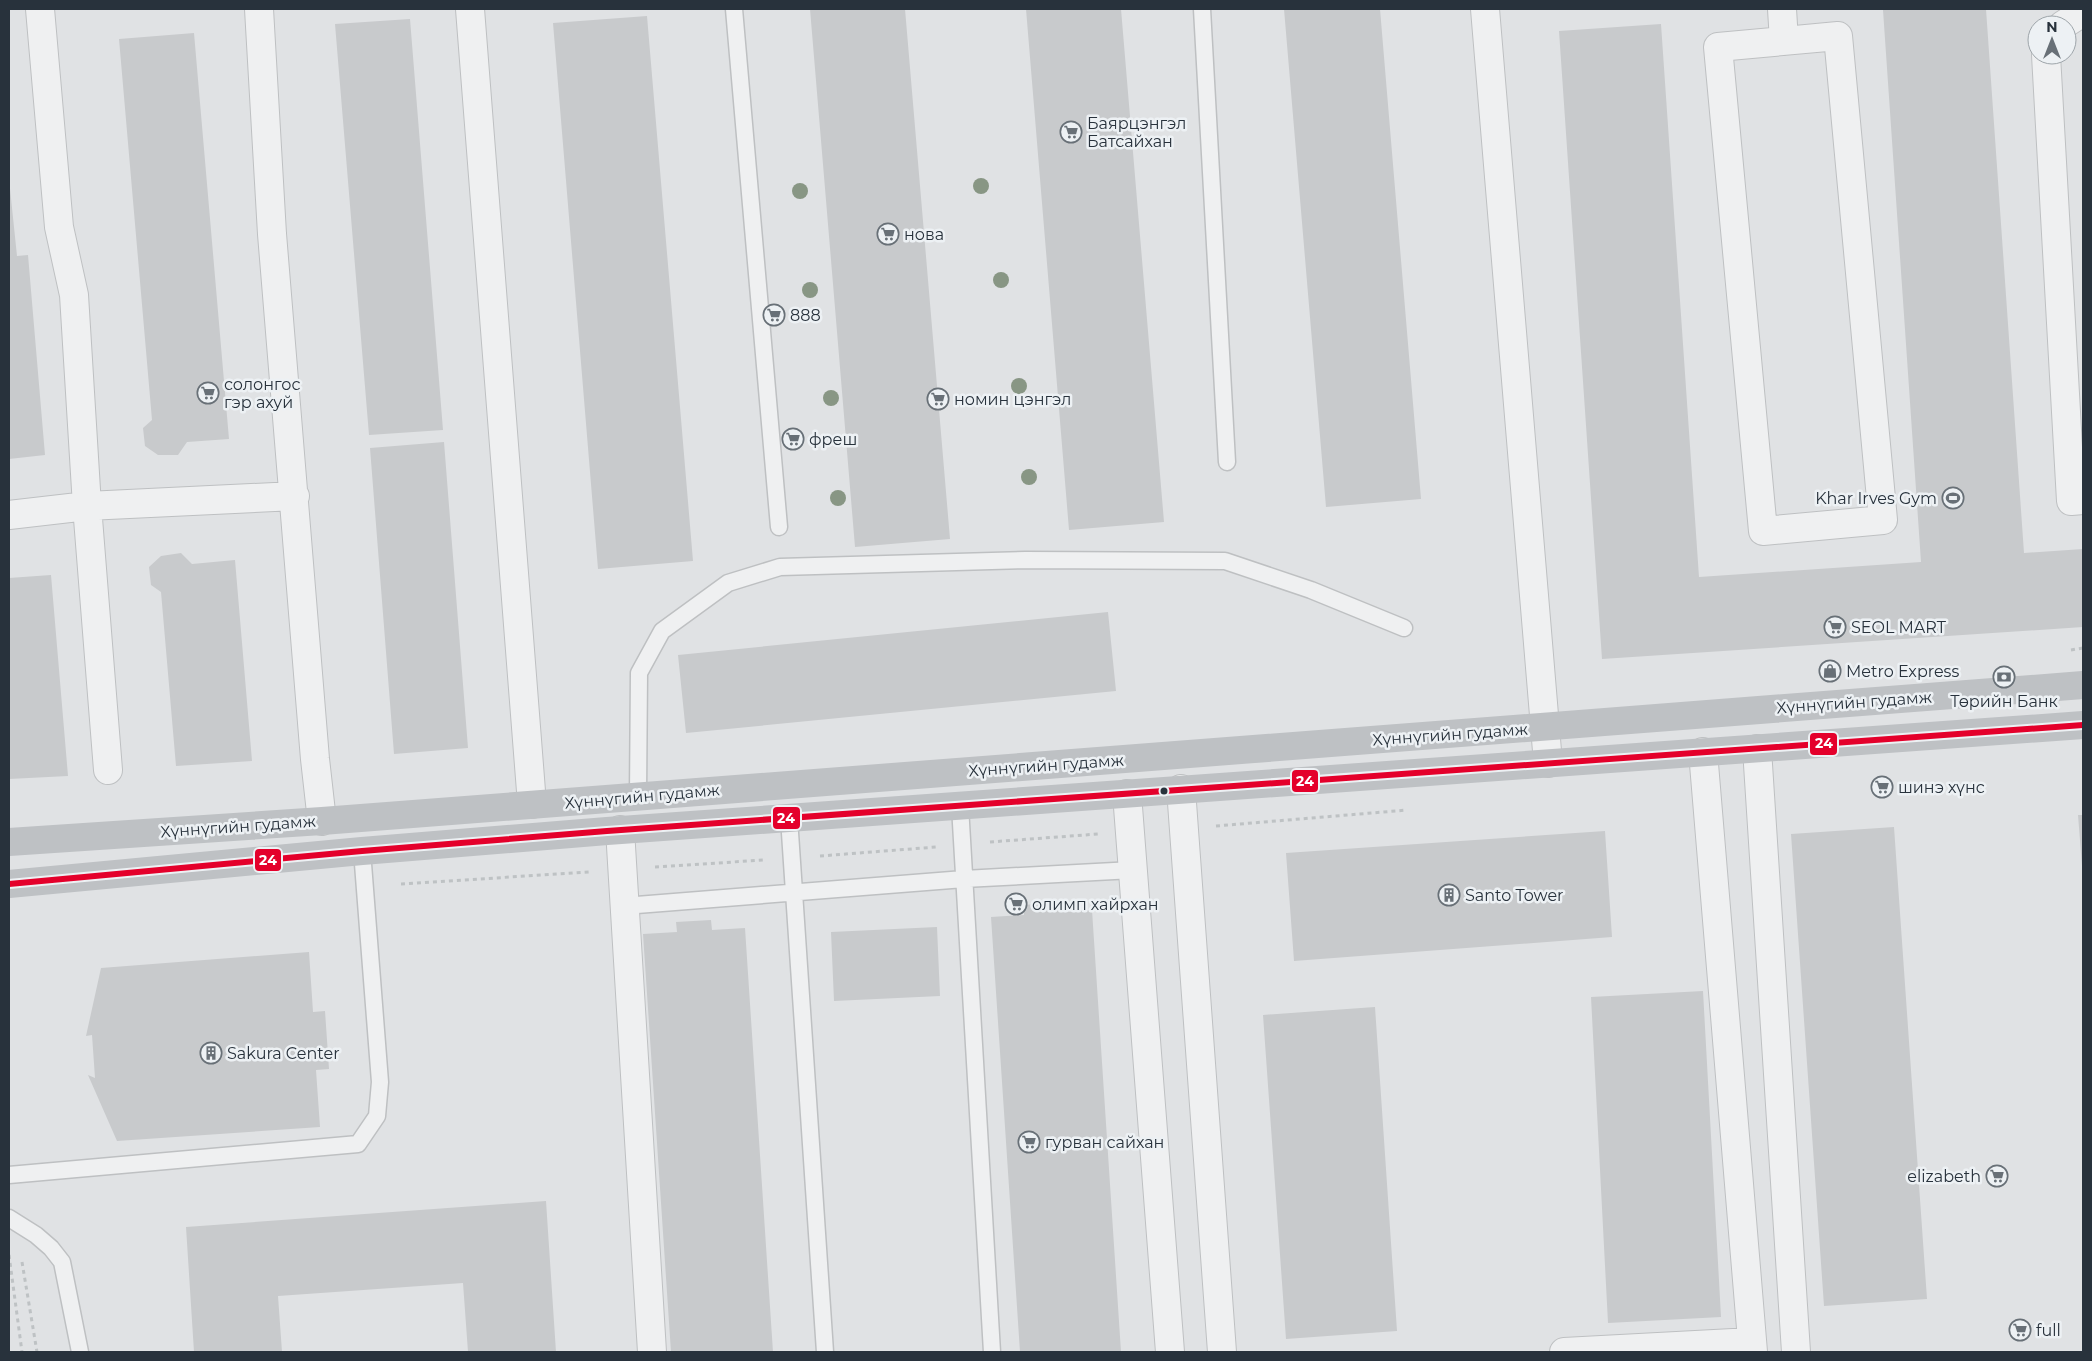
<svg xmlns="http://www.w3.org/2000/svg" width="2092" height="1361" font-family="Montserrat,sans-serif">
  <rect width="100%" height="100%" fill="#e0e2e4"/>
  <path fill="#c8cacc" d="M810,9h95l45,530 -95,8z
    M1026,9h95l43,513 -95,8z
    M1284,9h96l41,490 -95,8z
    M1901,9h85l38,544 59,-4v78l-481,32 -43,-628 102,-7 38,553 222,-15 -38,-552z
    M647,16l46,545 -95,8 -45,-546z
    M410,19l33,411 -74,5 -34,-411z
    M194,33l35,406 -42,3 -9,13h-20l-13,-9 -2,-18 9,-8 -33,-381z
    M9,179l8,77 11,-1 17,200 -36,4z
    M444,442l24,306 -74,6 -24,-306z
    M181,553l11,11 43,-4 17,201 -76,5 -15,-174 -10,-7 -2,-18 12,-11z
    M51,575l17,201 -59,3v-201z
    M1108,612l8,79 -430,42 -8,-78z
    M2078,815h5v51h-1z
    M1894,827l33,472 -103,7 -33,-472z
    M1605,831l7,106 -318,24 -8,-108z
    M1059,902v10l33,-2 29,442h-101l-29,-435 33,-2v-10z
    M711,920l1,10 33,-2 28,424h-102l-28,-418 34,-2 -1,-10z
    M937,927l3,69 -106,5 -3,-69z
    M309,952l4,60 12,-1 4,58 -13,1 4,57 -203,14 -29,-66 7,3 -3,-43 -6,1 15,-68z
    M1703,991l18,326 -113,6 -17,-326z
    M1375,1007l22,324 -111,8 -23,-324z
    M546,1201l10,151h-88l-5,-69 -185,13 4,56h-88l-8,-125z"/>
  <g fill="none" stroke-linecap="round" stroke-linejoin="round">
    <g stroke="#bec0c2" stroke-width="19">
      <path id="lane" d="M734,9l45,518
        M1202,9l25,453
        M638,796l1,-123 23,-42 66,-48 52,-16 245,-7 200,1 86,29 93,38
        M960,806l32,546
        M789,818l36,534
        M624,906l340,-27 169,-9
        M9,1175l349,-31 19,-28 3,-34 -18,-231
        M9,1218l27,17 15,13 11,14 18,90"/>
    </g>
    <g stroke="#bec0c2" stroke-width="30">
      <path id="street" d="M40,9l19,218 15,68 13,211 21,264
        M259,9l13,225 43,525 7,62
        M470,9l62,795
        M1485,9l63,754
        M1782,9l2,32
        M2063,25l20,-13
        M1838,36l45,484 -120,11 -45,-484z
        M2046,55l25,446 12,-1
        M9,515l78,-9 208,-10
        M1757,749l39,603
        M1703,752l50,600
        M1181,789l41,563
        M1127,794l43,558
        M620,830l32,522
        M1564,1352l188,-10"/>
    </g>
    <path stroke="#bec2c4" stroke-width="3" stroke-dasharray="4 4" stroke-linecap="butt" d="M2071,650l12,-2
      M1216,826l191,-16
      M990,842l108,-8
      M820,856l116,-9
      M655,867l109,-7
      M401,884l188,-12
      M9,1255l13,97
      M22,1262l15,90"/>
    <use href="#lane" stroke="#eff0f1" stroke-width="16"/>
    <use href="#street" stroke="#eff0f1" stroke-width="28"/>
    <path stroke="#bec1c4" stroke-width="28" d="M9,842l313,-21 1761,-136
      M9,884l353,-33 245,-20 1476,-106"/>
    <g stroke="#edf1f4" stroke-width="10">
      <path id="bus-1" d="M9,884l353,-33 245,-20 1476,-106"/>
    </g>
    <use href="#bus-1" stroke="#e4002b" stroke-width="6"/>
  </g>
  <g fill="#889684">
    <circle cx="981" cy="186" r="8"/>
    <circle cx="800" cy="191" r="8"/>
    <circle cx="1001" cy="280" r="8"/>
    <circle cx="810" cy="290" r="8"/>
    <circle cx="1019" cy="386" r="8"/>
    <circle cx="831" cy="398" r="8"/>
    <circle cx="1029" cy="477" r="8"/>
    <circle cx="838" cy="498" r="8"/>
  </g>
  <defs>
    <g id="supermarket-ring" transform="scale(1.125)"><circle r="9.5" fill="#edf1f4" stroke="#687077" stroke-width="1.5"/><path d="M-6-5.5h2.5l.6 2H6L4.5 2H-2.5L-4.4-4H-6ZM-1.5 3.2a1.3 1.3 0 1 0 .1 0ZM3 3.2a1.3 1.3 0 1 0 .1 0Z" fill="#687077"/></g>
    <g id="stadium-ring" transform="scale(1.125)"><circle r="9.5" fill="#edf1f4" stroke="#687077" stroke-width="1.5"/><path d="M0-5a6.5 5 0 1 0 0 10a6.5 5 0 1 0 0-10ZM-3.5-1.8h7v3.6h-7Z" fill="#687077"/></g>
    <g id="shop-ring" transform="scale(1.125)"><circle r="9.5" fill="#edf1f4" stroke="#687077" stroke-width="1.5"/><path d="M-5-2.5h2.3a2.7 3.5 0 0 1 5.4 0H5L5.5 6h-11ZM-1.5-2.5h3a1.5 2.3 0 0 0-3 0Z" fill="#687077"/></g>
    <g id="bank-ring" transform="scale(1.125)"><circle r="9.5" fill="#edf1f4" stroke="#687077" stroke-width="1.5"/><path d="M-6-4H6V4H-6ZM0-2.3a2.3 2.3 0 1 0 0 4.6a2.3 2.3 0 1 0 0-4.6Z" fill="#687077"/></g>
    <g id="building-ring" transform="scale(1.125)"><circle r="9.5" fill="#edf1f4" stroke="#687077" stroke-width="1.5"/><path d="M-4-6H4V6H1V3H-1V6H-4ZM-2.5-4.3h1.7v1.8h-1.7ZM.8-4.3h1.7v1.8H.8ZM-2.5-1h1.7V.8h-1.7ZM.8-1h1.7V.8H.8Z" fill="#687077"/></g>
  </defs>
  <g fill-rule="evenodd">
    <use href="#supermarket-ring" x="1071" y="132"/>
    <use href="#supermarket-ring" x="888" y="234"/>
    <use href="#supermarket-ring" x="774" y="315"/>
    <use href="#supermarket-ring" x="208" y="393"/>
    <use href="#supermarket-ring" x="938" y="399"/>
    <use href="#supermarket-ring" x="793" y="439"/>
    <use href="#stadium-ring" x="1953" y="498"/>
    <use href="#supermarket-ring" x="1835" y="627"/>
    <use href="#shop-ring" x="1830" y="671"/>
    <use href="#bank-ring" x="2004" y="677"/>
    <use href="#supermarket-ring" x="1882" y="787"/>
    <use href="#building-ring" x="1449" y="895"/>
    <use href="#supermarket-ring" x="1016" y="904"/>
    <use href="#building-ring" x="211" y="1053"/>
    <use href="#supermarket-ring" x="1029" y="1142"/>
    <use href="#supermarket-ring" x="1997" y="1176"/>
    <use href="#supermarket-ring" x="2020" y="1330"/>
  </g>
  <circle fill="#28323c" stroke="#edf1f4" stroke-width="2" cx="1164" cy="791" r="4.5"/>
  <g text-anchor="middle" stroke-width="5" stroke-linejoin="round" paint-order="stroke">
    <g font-size="16" fill="#28323c" stroke="#edf1f4" text-anchor="start">
      <text x="1087" y="129">Баярцэнгэл<tspan x="1087" dy="18">Батсайхан</tspan></text>
      <text x="904" y="240">нова</text>
      <text x="790" y="321">888</text>
      <text x="224" y="390">солонгос<tspan x="224" dy="18">гэр ахуй</tspan></text>
      <text x="954" y="405">номин цэнгэл</text>
      <text x="809" y="445">фреш</text>
      <text x="1937" y="504" text-anchor="end">Khar Irves Gym</text>
      <text x="1851" y="633">SEOL MART</text>
      <text x="1846" y="677">Metro Express</text>
      <text x="2004" y="707" text-anchor="middle">Төрийн Банк</text>
      <text x="1898" y="793">шинэ хүнс</text>
      <text x="1465" y="901">Santo Tower</text>
      <text x="1032" y="910">олимп хайрхан</text>
      <text x="227" y="1059">Sakura Center</text>
      <text x="1045" y="1148">гурван сайхан</text>
      <text x="1981" y="1182" text-anchor="end">elizabeth</text>
      <text x="2036" y="1336">full</text>
    </g>
    <g font-size="16" fill="#28323c" stroke="#edf1f4">
      <text transform="translate(1854 702) rotate(-4)" y="6">Хүннүгийн гудамж</text>
      <text transform="translate(1450 734) rotate(-4)" y="6">Хүннүгийн гудамж</text>
      <text transform="translate(1046 765) rotate(-4)" y="6">Хүннүгийн гудамж</text>
      <text transform="translate(642 796) rotate(-5)" y="6">Хүннүгийн гудамж</text>
      <text transform="translate(238 826) rotate(-4)" y="6">Хүннүгийн гудамж</text>
    </g>
  </g>
  <g stroke="#edf1f4" stroke-width="2">
    <rect x="1809" y="732" width="29" height="24" rx="5" fill="#e4002b"/>
    <rect x="1291" y="769" width="28" height="24" rx="5" fill="#e4002b"/>
    <rect x="772" y="806" width="29" height="24" rx="5" fill="#e4002b"/>
    <rect x="254" y="848" width="28" height="24" rx="5" fill="#e4002b"/>
  </g>
  <g font-size="14" text-anchor="middle" font-weight="bold" fill="#fff">
    <text x="1824" y="748">24</text>
    <text x="1305" y="786">24</text>
    <text x="786" y="823">24</text>
    <text x="268" y="865">24</text>
  </g>
  <rect width="2092" height="1361" fill="none" stroke="#28323c" stroke-width="20"/>
  <g transform="translate(2052 40)"><circle r="24" fill="#edf1f4" stroke="#9ea5aa"/>
  <path d="M0-4L9 19L0 12L-9 19Z" fill="#687077"/>
  <text y="-8" font-size="14" font-weight="bold" text-anchor="middle" fill="#28323c">N</text>
  </g>
</svg>
